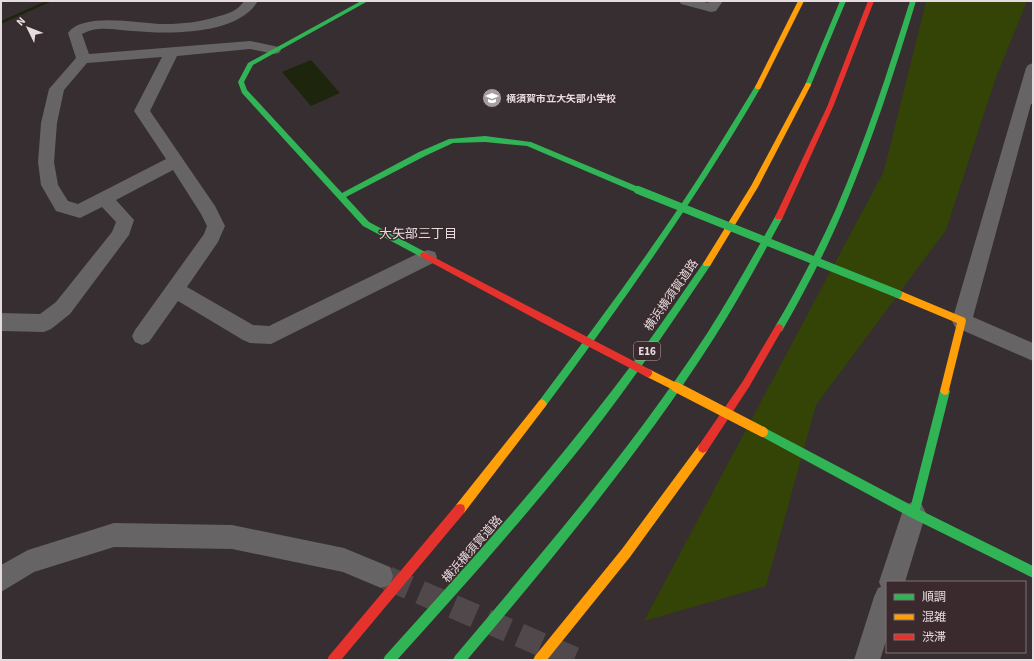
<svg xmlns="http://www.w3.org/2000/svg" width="1034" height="661" font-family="'Source Sans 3','Noto Sans JP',sans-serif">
  <rect width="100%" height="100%" fill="#362e30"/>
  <path fill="#344407" d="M926,1h101l-32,79 -49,150 -130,175 -50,181 -122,35 240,-450z"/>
  <path fill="#1d250c" d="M311,60l29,33 -29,13 -29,-34z"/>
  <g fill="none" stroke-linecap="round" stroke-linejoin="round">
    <path fill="#1d250c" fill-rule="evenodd" d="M46,1h6l-51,23v-3z"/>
    <path stroke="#50484a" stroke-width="24" stroke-dasharray="24 12" stroke-linecap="butt" d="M387,578l190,82"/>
    <path fill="#666464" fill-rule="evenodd" d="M244,1h14c-21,35 -90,33 -125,30 -17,-1 -35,-6 -51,3l7,20 161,-13 29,6 2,3 -2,3 -5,1 -24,-5 -73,7 -27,55 65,95 10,20 -7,16 -31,45 66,38 16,1 152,-74 7,-2 7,2 2,5 -2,5 -164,82 -21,-1 -7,-3 -65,-39 -29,41 -7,3 -7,-3 -3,-6 3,-6 69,-96 3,-8 -6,-12 -28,-44 -57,30 18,20 -5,15 -59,79 -19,15 -7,3 -43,-1v-18l39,1 16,-12 56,-70 4,-10 -14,-15 -22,11 -24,-7 -15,-26 -3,-23 3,-39 8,-34 27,-31 -8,-25c15,-22 73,-9 97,-9 18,0 34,-2 51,-7 11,-3 22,-6 28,-16zM162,57l-28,54 32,48 -88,45 -10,-3 -10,-16 -4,-23 3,-39 7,-33 23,-27z
      M679,1h22l7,2 1,-2h14l-7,10 -5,1 -30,-8z
      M1033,63v41h-2l-58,213 60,26v18l-78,-34 -3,-6 74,-253 2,-3z
      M914,501l8,4 4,8 -21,69h-18v56l-7,22h-26l20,-63 4,-9 3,-1 -2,-5 23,-69 4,-8z
      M114,523l118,2 112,23 46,19 3,9 -3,9 -9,3 -38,-16 -111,-23 -118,-2 -80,25 -33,20v-27l27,-15z"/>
    <path fill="#30b455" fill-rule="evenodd" d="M361,1h7l-115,64 -9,17 3,8 95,103 77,-41 30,-13 36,-3 46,6 110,46 1,2 -1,2h-6l-108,-46 -42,-4 -32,1 -28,13 -79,41 23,25 58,31 1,2 -1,2h-6l-58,-31 -121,-133 -4,-11 10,-19z
      M840,1h6l-35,84 -1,2h-4l-1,-2z
      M910,1h6c-21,70 -44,140 -72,207 -18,43 -39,83 -62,123l-3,1 -3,-1 -1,-3 1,-3c22,-37 42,-76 60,-116 29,-67 52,-138 74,-208z
      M756,85h4l1,2c-65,112 -139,217 -216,320l-3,2 -3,-2 -2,-3 2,-3c48,-64 96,-128 141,-195 26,-39 51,-80 76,-121z
      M779,214l4,3c-22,41 -44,82 -69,121 -73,114 -160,219 -247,322h-14l2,-4c88,-104 178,-209 253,-324 24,-38 46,-77 68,-117z
      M707,261l4,3 -1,2c-39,58 -78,116 -121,171 -61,77 -126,150 -192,223h-14l2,-4c67,-74 134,-148 196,-226 44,-54 84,-111 123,-168z
      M945,387l3,1 2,3 -30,119 113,56v12l-123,-61 -151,-82 -1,-3 1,-3 4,-2 4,2 144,76 29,-114 2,-3z"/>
    <path fill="#ff9f0a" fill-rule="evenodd" d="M798,1h6l-44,88h-4l-1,-2z
      M806,83h4l1,2 -53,102 -48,79h-6l-1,-2 1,-2 47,-76z
      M898,290l67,28 1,3 -18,73 -3,1 -3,-1 -2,-3 17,-68 -62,-26 -1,-3 1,-3z
      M542,399l3,2 2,3 -2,3 -81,106 -4,1 -4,-1 -1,-4 1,-4 83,-104z
      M703,443l4,2 1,3 -1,3 -77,106 -83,103h-14l2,-4 87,-107 77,-104z"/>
    <path fill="#e5322d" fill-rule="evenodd" d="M868,1h6l-41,106 -50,110 -1,2h-6l-1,-2 52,-110z
      M424,252l127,66 1,3 -1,3h-6l-124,-67 -1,-2 1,-2z
      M779,324l3,1 1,3 -34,59 -42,64 -4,2 -4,-2 -1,-3 1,-3 44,-64 33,-56z
      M460,504l4,1 1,4 -1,4 -123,147h-14l2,-4 127,-151z"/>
    <path stroke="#30b455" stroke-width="8" d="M638,190l260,104"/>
    <path stroke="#ff9f0a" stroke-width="8" d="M648,373l30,15"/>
    <path stroke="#ff9f0a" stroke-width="10" d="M676,387l87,45"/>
    <path stroke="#e5322d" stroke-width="8" d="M548,321l100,52"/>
  </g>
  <path fill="#343031" d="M1,1h16l3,3 -19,9z"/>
  <defs>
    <g id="school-disc" transform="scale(1)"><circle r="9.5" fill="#a89ea1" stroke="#3a2a2e"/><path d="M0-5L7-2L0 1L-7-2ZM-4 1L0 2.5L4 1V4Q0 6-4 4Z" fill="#fff"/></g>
  </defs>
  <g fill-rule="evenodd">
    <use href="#school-disc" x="492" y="98"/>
  </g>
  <g text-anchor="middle" stroke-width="3" stroke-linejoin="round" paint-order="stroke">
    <g font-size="10" font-weight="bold" fill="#e6dbde" stroke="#3a2a2e" text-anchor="start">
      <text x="506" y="102">横須賀市立大矢部小学校</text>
    </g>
    <rect fill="#3a2a2e" stroke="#b2a6a9" stroke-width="1" x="634" y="342" width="26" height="18" rx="3"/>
    <g font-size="11" font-weight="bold" fill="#e6dbde">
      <text x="647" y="355">E16</text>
    </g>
    <g font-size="12" fill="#e6dbde" stroke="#3a2a2e">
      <text transform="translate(671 295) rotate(-55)" y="4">横浜横須賀道路</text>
      <text transform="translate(472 549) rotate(-49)" y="4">横浜横須賀道路</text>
    </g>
    <g font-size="13" fill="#e6dbde" stroke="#3a2a2e">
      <text x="418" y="238">大矢部三丁目</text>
    </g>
  </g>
  <rect width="1034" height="661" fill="none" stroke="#e6dbde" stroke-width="4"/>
  <rect x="886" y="581" width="140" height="72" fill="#3a2a2e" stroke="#7f7174"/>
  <rect x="894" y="594" width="20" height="6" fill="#30b455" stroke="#7f7174"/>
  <text x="922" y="601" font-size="12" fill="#e6dbde">順調</text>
  <rect x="894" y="614" width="20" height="6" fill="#ff9f0a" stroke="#7f7174"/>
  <text x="922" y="621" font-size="12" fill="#e6dbde">混雑</text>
  <rect x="894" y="634" width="20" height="6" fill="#e5322d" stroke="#7f7174"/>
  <text x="922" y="641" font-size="12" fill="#e6dbde">渋滞</text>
  <g transform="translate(28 28) rotate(313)" stroke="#3a2a2e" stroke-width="3" paint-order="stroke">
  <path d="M0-3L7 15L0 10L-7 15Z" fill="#e6dbde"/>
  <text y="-6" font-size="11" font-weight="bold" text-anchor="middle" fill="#e6dbde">N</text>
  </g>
</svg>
